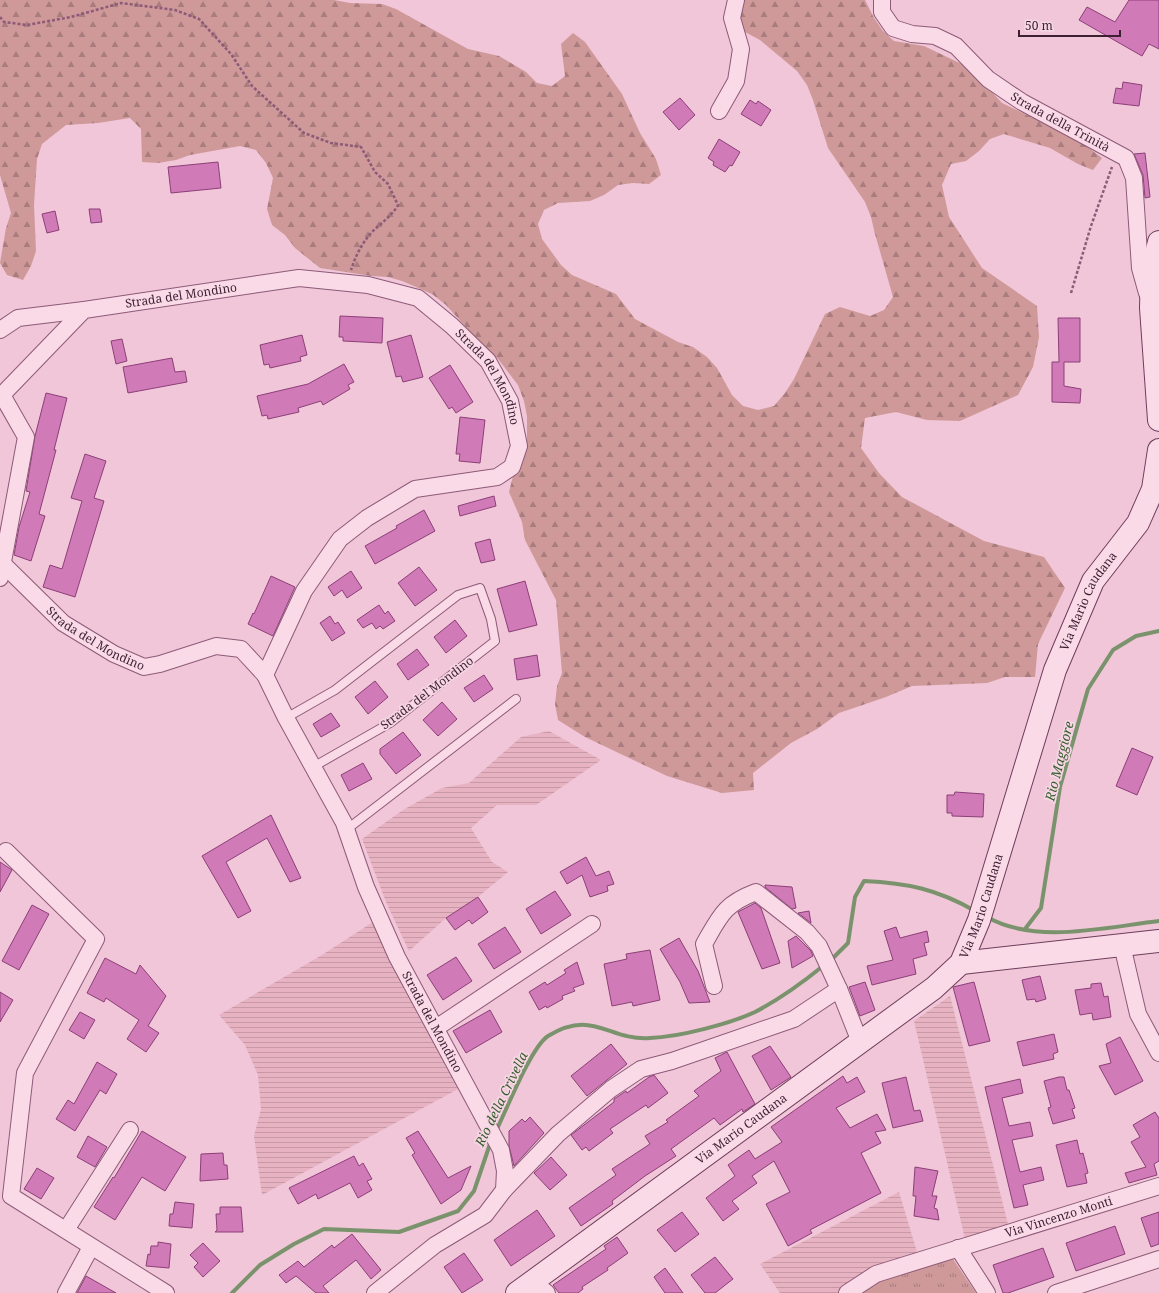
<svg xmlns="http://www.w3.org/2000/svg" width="1159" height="1293" font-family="'Noto Serif',serif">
  <defs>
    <pattern id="farmland-rules" width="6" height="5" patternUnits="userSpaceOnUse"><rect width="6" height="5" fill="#e7b2c1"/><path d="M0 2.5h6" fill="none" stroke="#c799a6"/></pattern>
    <pattern id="grass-tufts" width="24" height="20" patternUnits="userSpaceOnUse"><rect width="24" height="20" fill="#cf9999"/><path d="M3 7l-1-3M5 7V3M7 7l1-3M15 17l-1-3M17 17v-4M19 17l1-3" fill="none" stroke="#a97c7d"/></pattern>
    <pattern id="forest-firs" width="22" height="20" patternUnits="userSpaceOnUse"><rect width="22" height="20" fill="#cf9999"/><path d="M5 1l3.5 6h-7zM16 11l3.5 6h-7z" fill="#a97c7d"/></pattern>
  </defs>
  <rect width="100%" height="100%" fill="#f0c6d8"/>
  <path fill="url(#farmland-rules)" d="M549,731l52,29 -65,45h-39l-26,23 21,34 16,10 -30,25 -32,21 -37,33 -23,-49 -24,-63 41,-29 39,-22 27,-5 52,-46z
    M373,922l87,166 -198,107 -8,-59 7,-27 -3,-34 -13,-30 -26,-30 103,-60z
    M950,996l58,228 -43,15 -51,-218z
    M899,1192l18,60 -47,20 -32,21h-58l-20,-29z"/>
  <path fill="url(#grass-tufts)" d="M953,1259l23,34h-118l22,-14z"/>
  <path fill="url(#forest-firs)" d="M0,0h334l16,3 32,1 14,5 72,40 31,7 27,16 11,11 15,3 13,-10 -4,-32 12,-11 12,9 37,52 18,39 16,26 5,16 -12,9 -16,-1 -15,2 -14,10 -14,6 -32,2 -14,7 -6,14 4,15 19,26 11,10 44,19 19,25 43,23 15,5 14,10 10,11 15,27 11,11 15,4 16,-4 11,-13 9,-14 31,-65 15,-7 30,9 14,-6 9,-13 -18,-63 -4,-17 -6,-15 -37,-54 -15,-48 -6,-15 -10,-14 -37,-31 -15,-8 -6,-15 5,-17h121l9,18 9,13 11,10 30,5 46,22 32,35 75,36 25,19 -9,12 -15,-6 -28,-16 -46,-14 -14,5 -11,12 -13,10 -15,3 -9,21 7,32 33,51 55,38 2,31 -6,30 -15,28 -58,26 -33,-1 -31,-8 -31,6 -4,30 18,25 23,24 82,44 60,16 21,31 -27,56 -3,33h-30l-18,6 -75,3 -26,11 -47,16 -22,16 -26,14 -38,30 1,17 -32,3 -55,-17 -82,-39 -27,-17 -3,-16 2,-18 5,-13 -6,-73 -31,-60 -3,-18 -13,-30 4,-16 9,-13 5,-16v-31l-3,-15 -6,-16 -20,-26 -14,-12 -38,-42 -14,-11 -30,-13 -14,-4 -17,-1 -51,-8 -25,-20 -10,-13 -13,-10 -5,-16 6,-31 -7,-15 -10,-13 -16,-4 -50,9 -14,5 -18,3 -16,-1 -1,-33 -11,-11 -32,5 -32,2 -24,19 -5,15 -3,46 2,46 -5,15 -8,14 -16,-5 -7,-12 6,-35 5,-15 -11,-38z"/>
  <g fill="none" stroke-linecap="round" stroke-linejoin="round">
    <path stroke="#7b936d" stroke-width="4" d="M987,917c49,28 119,10 172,4
      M1025,929l16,-21 19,-121 28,-98 25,-39 23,-14 23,-5
      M830,961l18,-18 7,-46 9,-16c43,2 73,8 111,30
      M496,1131c10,-20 35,-84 52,-95 45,-28 60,5 102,2 29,-1 79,-14 105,-26 25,-13 47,-29 68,-46
      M232,1293l28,-28 34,-21 30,-15 75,3 59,-21 16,-20 17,-50"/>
  </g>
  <path fill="#d07ab7" stroke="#8d3f78" d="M1129,0h30v49l-10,-5 -7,12 -63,-36 8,-13 28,15z
    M1123,82l19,3 -3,21 -26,-3 3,-15 6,1z
    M680,98l15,17 -16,15 -16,-18z
    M750,100l6,4 2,-3 13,9 -10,16 -20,-12z
    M719,139l21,13 -8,14 -2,-1 -5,7 -12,-7 1,-3 -6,-4z
    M1145,153l5,44 -5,1 -2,-23 -9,-21z
    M218,162l3,26 -50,5 -3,-26z
    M89,209h11l2,13 -11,1z
    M55,211l4,19 -12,3 -5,-19z
    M340,316l43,2 -1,25 -39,-2v-4h-4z
    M1058,318h22v44h-16v24l17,3 -1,14 -28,-1v-40h7z
    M302,335l5,20 -7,2 1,4 -31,7 -1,-4 -5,1 -4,-20z
    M411,335l12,42 -20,5 -2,-6 -5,1 -9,-35z
    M122,339l5,22 -11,3 -5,-23z
    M172,358l3,14 10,-1 2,11 -59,11 -5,-26z
    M344,364l10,18 -6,3 2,4 -27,16 -2,-4 -23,7 1,4 -31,7 -1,-4 -5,1 -5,-20 51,-12z
    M450,365l23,37 -17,11 -4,-6 -3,2 -20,-31z
    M46,393l21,5 -13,52h2l-17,64 6,2 -14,45 -17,-6 5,-28 11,-35 -4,-1 9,-55z
    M460,417l25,3 -5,43 -21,-2 1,-7h-4z
    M85,454l21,7 -12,37 10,3 -29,96 -32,-10 7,-22 12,4 20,-68 -11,-3z
    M494,496l2,10 -36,10 -2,-10z
    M424,510l11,21 -60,33 -10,-18 32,-18 -1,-2z
    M490,539l5,21 -14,3 -6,-20z
    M419,567l18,23 -22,16 -17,-23z
    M351,571l11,17 -15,10 -5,-8 -8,6 -6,-9z
    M271,576l24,11 -22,49 -25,-12 5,-11 1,1z
    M525,581l12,44 -28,7 -12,-43z
    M379,605l6,9 3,-3 7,10 -12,8 -3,-3 -4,3 -4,-6 -9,5 -6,-8z
    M330,616l5,8 3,-2 7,11 -13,8 -12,-18z
    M455,620l12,16 -21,17 -12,-16z
    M417,649l12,16 -21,15 -11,-16z
    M537,655l3,21 -23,4 -3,-21z
    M484,675l9,14 -19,13 -10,-14z
    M375,681l13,16 -20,17 -13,-17z
    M442,702l15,17 -19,17 -15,-16z
    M331,713l9,13 -19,11 -8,-13z
    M403,732l18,23 -25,19 -16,-20v-5z
    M1132,748l21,9 -16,38 -21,-9z
    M363,763l9,16 -23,12 -8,-16z
    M955,792l29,2 -1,23 -31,-1v-3h-5v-18h7z
    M271,815l30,63 -11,4 -23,-44 -41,24 25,49 -13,7 -36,-62z
    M586,857l10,19 13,-5 5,13 -7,2 1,5 -18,6 -8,-22 -15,9 -7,-12z
    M0,862l12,8 -12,22z
    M765,885l27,2 4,21 -4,1 -27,-22z
    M555,891l16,24 -30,19 -15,-25z
    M478,897l10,15 -16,12 -3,-4 -14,10 -9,-12z
    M755,903l6,5 19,55 -18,6 -24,-57z
    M32,905l17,9 -30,56 -17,-9z
    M809,911l2,12 -13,-10z
    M505,927l16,25 -27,17 -16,-25z
    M896,927l4,11 27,-7 2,11 -5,1 3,12 -14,4 3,15 -44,11 -5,-19 26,-6 -9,-29z
    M796,936l15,15 2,5 -21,12 -4,-27z
    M679,938l19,33 12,31 -21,1 -9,-21 -20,-33z
    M650,950l10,50 -27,6 -1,-4 -20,4 -8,-42 23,-5 -1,-5z
    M456,957l16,24 -29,19 -16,-25z
    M105,958l31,16 4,-9 26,31 -18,30 11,7 -13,19 -19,-13 12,-19 -33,-22 -2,4 -17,-9z
    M577,962l7,22 -11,4 2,3 -13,5 1,3 -16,9 -1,-2 -7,4 -10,-18 16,-10 2,3 19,-12 -2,-3z
    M1040,976l6,23 -10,3 -1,-3 -8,1 -5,-20z
    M865,982l10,28 -15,6 -11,-29z
    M974,982l16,59 -21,5 -16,-59z
    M1101,983l3,14 4,-1 3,21 -18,3 -1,-7 -12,2 -5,-25 16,-2v-4z
    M0,992l13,8 -13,22z
    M490,1010l12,22 -36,21 -13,-22z
    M80,1012l15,8 -11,19 -15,-9z
    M1054,1034l4,18 -5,2 1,5 -31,7 -6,-24z
    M1120,1037l23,44 -28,14 -16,-29 12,-3 -5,-19z
    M611,1044l16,20 -40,32 -16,-20z
    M770,1046l21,31 -20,13 -19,-34z
    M727,1052l28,52 -12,8 -1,-3 -22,16 -6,-7 -43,31 5,7 -31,20 -33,25 1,3 -32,22 -12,-18 47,-33 -4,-6 38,-25 -5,-8 23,-14 -2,-2 33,-24 -5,-5 27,-20 -6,-13z
    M97,1062l20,12 -11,20 -6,-4 -25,41 -19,-12 12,-19 6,4z
    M654,1075l14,18 -20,15 -2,-3 -36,24 3,4 -24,18 -3,-4 -4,3 -11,-15 43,-33v-3l12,-8 1,2 22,-16z
    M843,1076l4,7 10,-6 8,15 -29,16 14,20 27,-14 9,16 -11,2 6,11 -20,10 20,40 -71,37 2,3 -24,13 -22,-42 24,-12 -16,-31 -22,15 5,7 -25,18 7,8 -16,12 -17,-23 29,-22 -7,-11 21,-15 6,9 27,-17 -11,-15z
    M906,1077l8,34 6,-1 3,11 -30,7 -11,-45z
    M1059,1077h5l3,13h2l6,18 -3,1 3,9 -22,6 -5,-16 3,-1 -7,-26z
    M1020,1079l3,14 -21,5 7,28 21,-4 3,14 -21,4 8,32 21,-5 3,13 -21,5 5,20 -14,3 -29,-121z
    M1155,1112l4,6v43l-5,3 3,11 -28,8 -4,-10 21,-6 -15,-25 9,-5 -7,-12z
    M530,1117l14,16 -30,33 -5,-20v-15l13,-12 3,3z
    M142,1131l44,26 -21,34 -23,-14 -27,43 -21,-13 19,-30 1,1z
    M418,1131l30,47 23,-12 -10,24 -20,14 -29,-49 3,-2 -9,-15z
    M88,1136l19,11 -12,20 -18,-10z
    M1077,1140l3,14 3,-1 5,20 -3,1 2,9 -20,4 -11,-42z
    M223,1153l1,12h3l1,14 -28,2 1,-27z
    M354,1156l5,10 4,-3 9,16 -5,2 5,9 -14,8 -8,-15 -32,16 -2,-5 -18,10 -9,-16z
    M551,1157l16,18 -17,15 -16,-17z
    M915,1167l23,4 -6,25h5l-3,12 3,1 2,11 -25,-4 2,-20h-3z
    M37,1168l17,10 -13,21 -17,-10z
    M175,1202l19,2 -2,24 -23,-2 1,-12h3z
    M220,1207h21l2,25h-28l2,-2 -1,-16h4z
    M537,1210l18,26 -44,30 -17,-26z
    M682,1212l17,22 -24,18 -18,-22z
    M1159,1212v32l-8,3 -10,-29z
    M1115,1226l10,28 -49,17 -10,-28z
    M352,1234l29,36 -10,9 -15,-19 -33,26 6,7h-13l-20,-17 -10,7 -7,-8 19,-14 6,6 28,-22 2,3z
    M617,1237l11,16 -21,15 1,2 -26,17 1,2 -5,4h-19l-6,-8 53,-36 -2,-3z
    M158,1242l13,2 -2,24 -23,-2 2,-12 2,1 1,-9h7z
    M203,1243l17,18 -17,16 -9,-10 4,-4 -8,-8z
    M1043,1248l11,29 -46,16h-5l-10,-28z
    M464,1253l19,27 -21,13 -18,-26z
    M715,1257l18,22 -18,14h-10l-14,-18z
    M665,1268l18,25h-18l-11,-16z
    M86,1276l30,17h-39z"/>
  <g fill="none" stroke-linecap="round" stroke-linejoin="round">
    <g stroke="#8d5a78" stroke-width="10">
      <path id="lane" d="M286,718l49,-28 123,-95 22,-7 11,31 4,22 -105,82 -77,44
        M346,830l170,-131"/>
    </g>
    <g stroke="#8d5a78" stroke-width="18">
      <g id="street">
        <path id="s1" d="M882,0v12l11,16 19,6 23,2 21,10 32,33 34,23 104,56 8,20 6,90 7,25"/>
        <path d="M719,111l17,-30 5,-32 -9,-31 4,-18"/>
        <path d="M0,330l18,-12 66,-8"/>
        <path id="s2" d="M3,564l60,59 51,31 30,13 16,-3 56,-18 25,3 24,26"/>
        <path id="s3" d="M0,578l26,-141 -24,-42 82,-85 215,-32 69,7 50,13 34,28 36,35 22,40 9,45 -7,21 -15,10 -82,12 -48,29 -27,21 -36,52 -39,84 21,43 58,105 22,64 31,70 104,193 4,21 -1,19"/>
        <path d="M6,851l90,88 -71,134 -14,123 155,97"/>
        <path d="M1122,945l16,69 21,39"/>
        <path d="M714,986l-10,-42c16,-28 20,-40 52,-52l51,40 12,14 20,43"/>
        <path d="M436,1028l156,-104"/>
        <path d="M66,1230l64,-100"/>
        <path d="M958,1248l29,45"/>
        <path d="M533,1281l14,12"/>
        <path d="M66,1293l25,-46"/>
        <path d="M375,1293l60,-48 50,-30 19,-25 54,-56 53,-45 30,-20 31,-8 122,-42 45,-30 21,53"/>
        <path id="s4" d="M847,1293l29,-19 283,-88"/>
        <path d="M1056,1293l103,-34"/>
      </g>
    </g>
    <g stroke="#6f3d5c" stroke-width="24">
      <g id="secondary">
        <path d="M1159,242l-7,28 -1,38 8,112"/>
        <path d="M961,963l198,-22"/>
        <path id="s5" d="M517,1293l417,-305 27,-25 18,-43 76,-250 38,-89 45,-58 15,-34 6,-39"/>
      </g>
    </g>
    <path stroke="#8d5a78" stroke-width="2.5" stroke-dasharray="3 2" stroke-linecap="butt" d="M0,17l4,5 23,3 44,-8 50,-14 54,7 24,9 32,35 21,32 52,47 27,10 30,4 14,25 13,12 10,21c-6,11 -17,18 -26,27 -10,11 -16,23 -21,38
      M1071,293l20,-67 21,-59"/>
    <use href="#lane" stroke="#fadae7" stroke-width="8"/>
    <use href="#street" stroke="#fadae7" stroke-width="16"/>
    <use href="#secondary" stroke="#fadae7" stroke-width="22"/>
  </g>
  <g text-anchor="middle" stroke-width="3.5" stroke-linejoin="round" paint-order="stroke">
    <g font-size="12" fill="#3c1f32" stroke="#f7d6e4">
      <text dy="4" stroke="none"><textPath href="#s1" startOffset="228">Strada della Trinità</textPath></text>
      <text dy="4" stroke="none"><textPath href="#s3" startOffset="408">Strada del Mondino</textPath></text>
      <text dy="4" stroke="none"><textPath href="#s3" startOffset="756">Strada del Mondino</textPath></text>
      <text dy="4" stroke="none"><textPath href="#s5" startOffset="938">Via Mario Caudana</textPath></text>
      <text dy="4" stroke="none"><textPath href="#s2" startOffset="120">Strada del Mondino</textPath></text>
      <text transform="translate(427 693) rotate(-37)" y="4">Strada del Mondino</text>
      <text dy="4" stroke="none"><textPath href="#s5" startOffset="614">Via Mario Caudana</textPath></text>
      <text dy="4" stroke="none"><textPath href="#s3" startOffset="1589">Strada del Mondino</textPath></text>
      <text dy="4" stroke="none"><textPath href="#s5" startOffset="278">Via Mario Caudana</textPath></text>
      <text dy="4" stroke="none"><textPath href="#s4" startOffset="226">Via Vincenzo Monti</textPath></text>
    </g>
    <g font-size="13" font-style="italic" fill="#365d2d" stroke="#f7d6e4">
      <text transform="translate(1059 761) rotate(-76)" y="5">Rio Maggiore</text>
      <text transform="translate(501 1099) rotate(-64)" y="5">Rio della Crivella</text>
    </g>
  </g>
  <path d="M1019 30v6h101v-6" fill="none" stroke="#3c1f32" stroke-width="2"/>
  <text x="1025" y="30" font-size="12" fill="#3c1f32" stroke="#f7d6e4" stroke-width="3" paint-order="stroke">50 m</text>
</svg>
